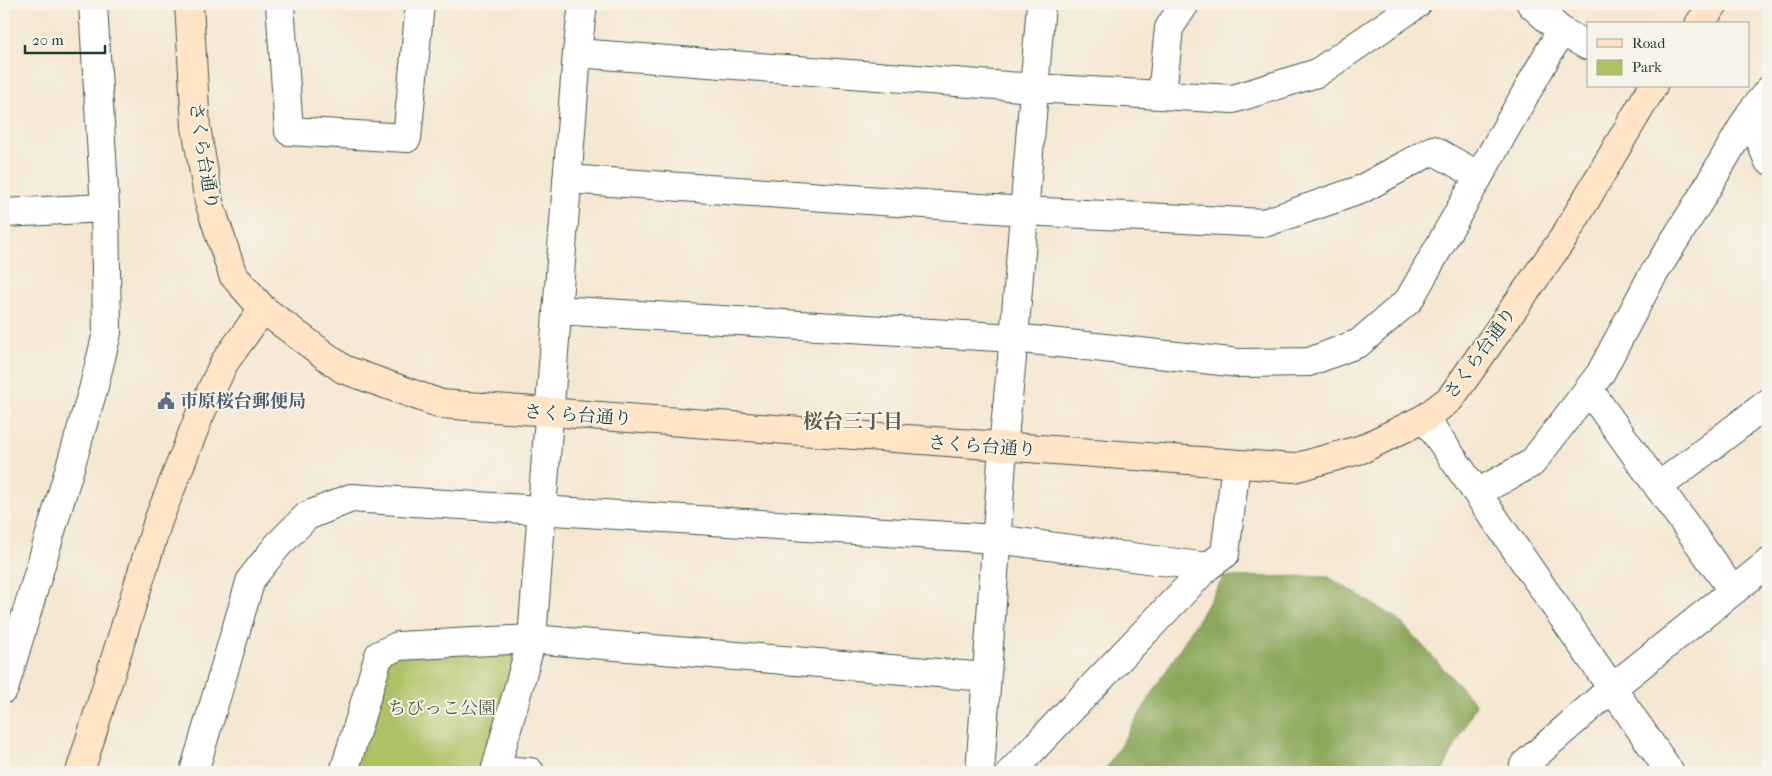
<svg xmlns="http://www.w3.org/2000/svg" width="1772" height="776" font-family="'IM FELL French Canon','Noto Serif JP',serif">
  <rect width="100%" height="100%" fill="#f7f3e8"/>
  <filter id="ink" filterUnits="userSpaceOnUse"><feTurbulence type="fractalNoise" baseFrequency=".02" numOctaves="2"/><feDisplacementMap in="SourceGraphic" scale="10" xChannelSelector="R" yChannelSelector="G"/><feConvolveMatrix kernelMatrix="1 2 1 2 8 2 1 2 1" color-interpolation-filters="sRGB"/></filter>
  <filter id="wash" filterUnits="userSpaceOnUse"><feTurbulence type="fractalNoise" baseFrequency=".0096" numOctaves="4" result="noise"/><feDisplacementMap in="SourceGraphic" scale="20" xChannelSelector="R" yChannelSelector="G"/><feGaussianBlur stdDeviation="1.12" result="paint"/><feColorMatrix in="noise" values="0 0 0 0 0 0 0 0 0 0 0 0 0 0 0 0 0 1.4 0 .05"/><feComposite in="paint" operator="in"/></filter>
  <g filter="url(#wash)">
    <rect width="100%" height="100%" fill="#f5e7d2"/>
    <path fill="#aec165" stroke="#667f4c" d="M532,639l-41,133h-147l35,-117z"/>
    <path fill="#8aa75a" stroke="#547247" d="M1327,576l72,44 77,84 -34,68h-338l120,-195z"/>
  </g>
  <g filter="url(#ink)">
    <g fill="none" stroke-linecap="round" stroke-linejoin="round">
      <g stroke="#3f564c" stroke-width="30">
        <path id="street" d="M280,4l9,127 118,7 13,-134
          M1531,4l30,27 27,15
          M577,53l457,35 199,11 84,-26 100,-69
          M1162,95l7,-67 16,-24
          M1750,114l18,46
          M567,179l457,32 240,12 96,-33 73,-40 46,26
          M4,213l101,-5
          M557,310l457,28 225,25 70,-1 50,-19 50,-43 152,-269
          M1589,390l144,201
          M1425,418l245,354
          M1658,487l110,-84
          M1477,493l55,-30 68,-89 51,-96 49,-78 50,-86 18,-23
          M4,689l89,-299 14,-57 -2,-125 -12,-204
          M496,770l34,2
          M194,772l57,-193 27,-34 29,-29 44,-18 645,41 211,28
          M344,772l35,-117 19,-9 134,-7 454,38
          M495,772l37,-133 45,-586 6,-49
          M980,772l23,-325 11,-109 27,-334
          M1011,772l196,-205 18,-13 11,-90
          M1522,772l2,-7 88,-77 156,-125"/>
      </g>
      <g stroke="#3f564c" stroke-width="30">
        <path id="secondary" d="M189,4l7,123 13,75 24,73 30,34 80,60 98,35 853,64 68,-19 63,-31 25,-19 114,-162 89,-151
          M1699,24l15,-20
          M80,772l78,-251 41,-104 25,-54 39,-54"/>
      </g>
      <use href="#street" stroke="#fff" stroke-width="28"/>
      <use href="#secondary" stroke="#ffe4c6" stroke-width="28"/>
    </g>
  </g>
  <defs>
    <g id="civic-bare" transform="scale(1.35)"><path d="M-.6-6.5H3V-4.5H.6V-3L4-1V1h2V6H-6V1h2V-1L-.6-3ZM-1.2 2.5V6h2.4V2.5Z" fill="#5c6f8a" stroke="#f7f3e8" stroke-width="2.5" paint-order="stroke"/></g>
  </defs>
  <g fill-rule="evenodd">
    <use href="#civic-bare" x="166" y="401"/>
  </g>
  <g text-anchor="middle" stroke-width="4" stroke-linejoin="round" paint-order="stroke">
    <g font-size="18" fill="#1f3d34" stroke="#f7f3e8">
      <text transform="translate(204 156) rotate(81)" y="6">さくら台通り</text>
      <text transform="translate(1480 353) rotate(-54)" y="6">さくら台通り</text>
      <text transform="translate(578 415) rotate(4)" y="6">さくら台通り</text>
      <text transform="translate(982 446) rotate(4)" y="6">さくら台通り</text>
    </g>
    <g font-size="18" font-weight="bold" fill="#4e5e75" stroke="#f7f3e8" text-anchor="start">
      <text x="180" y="407">市原桜台郵便局</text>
    </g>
    <g font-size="18" fill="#435e40" stroke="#f7f3e8">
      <text x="442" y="714">ちびっこ公園</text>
    </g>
    <g font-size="20" font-weight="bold" fill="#5e5c48" stroke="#f7f3e8">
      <text x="853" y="428">桜台三丁目</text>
    </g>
  </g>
  <rect width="1772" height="776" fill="none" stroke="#f7f3e8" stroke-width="20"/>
  <rect x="1587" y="22" width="162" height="65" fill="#f7f3e8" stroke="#a1aaa0"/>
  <rect x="1597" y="39" width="25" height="8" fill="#ffe4c6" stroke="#a1aaa0"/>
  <text x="1632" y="48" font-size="15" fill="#1f3d34">Road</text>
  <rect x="1597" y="60" width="25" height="15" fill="#aec165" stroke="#a1aaa0"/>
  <text x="1632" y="72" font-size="15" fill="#1f3d34">Park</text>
  <path d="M25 45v8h80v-8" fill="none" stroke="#1f3d34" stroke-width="2.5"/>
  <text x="32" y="45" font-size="15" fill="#1f3d34" stroke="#f7f3e8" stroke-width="4" paint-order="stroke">20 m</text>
</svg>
